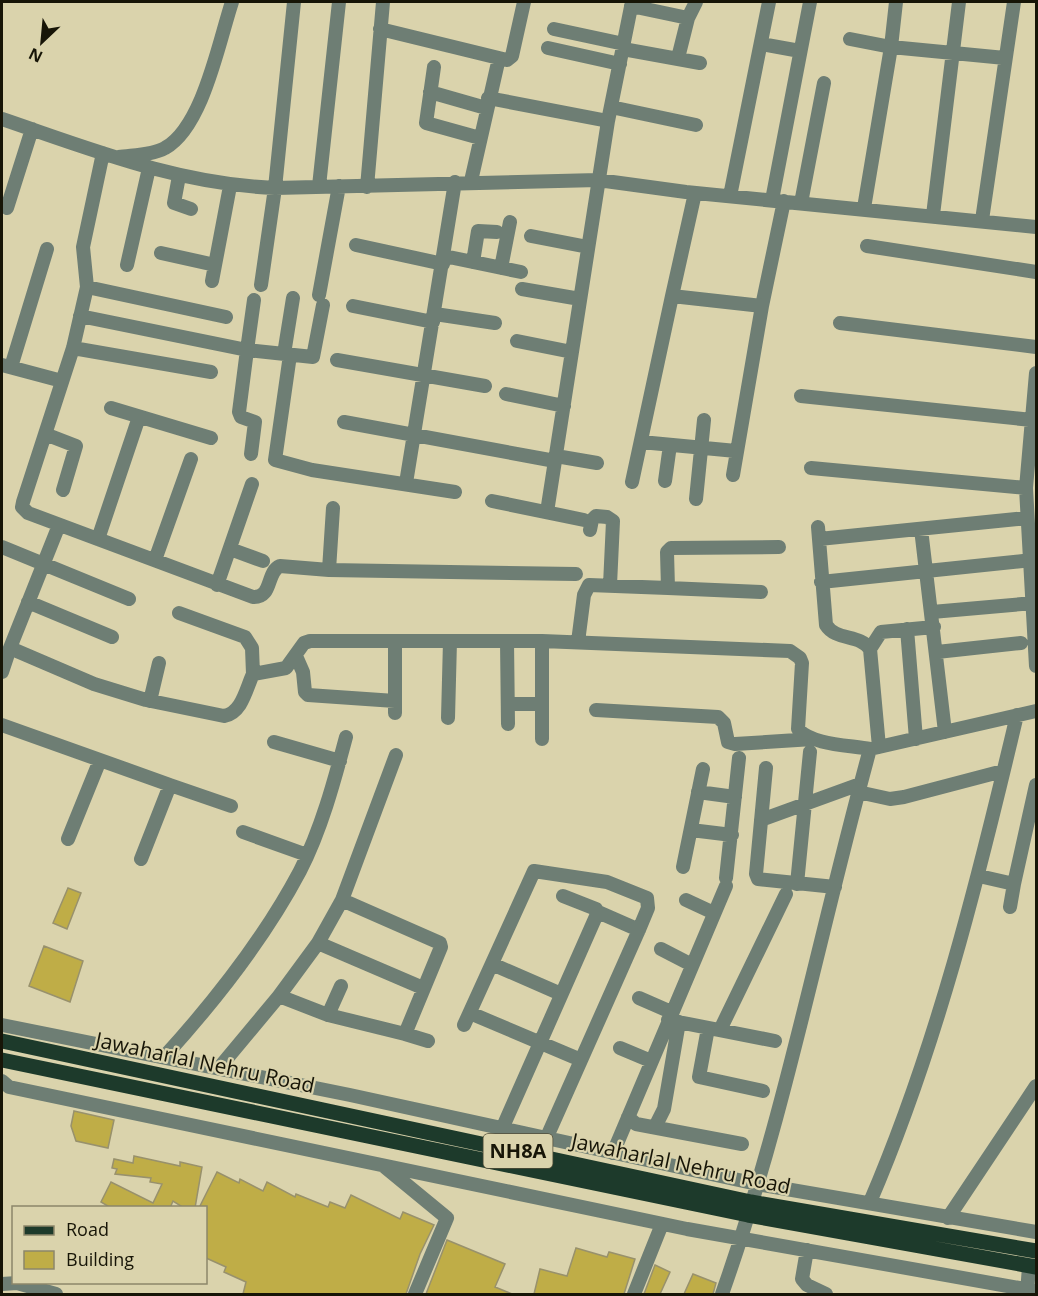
<svg xmlns="http://www.w3.org/2000/svg" width="1038" height="1296" font-family="'Open Sans',sans-serif">
  <rect width="100%" height="100%" fill="#dad3ac"/>
  <path fill="#bfad47" stroke="#98916c" stroke-width="1.5" d="M68,888l13,5 -14,36 -14,-6z
    M44,946l39,15 -13,41 -41,-16z
    M74,1111l40,9 -6,28 -32,-7 -5,-15z
    M134,1156l46,10v-4l22,5 -7,41h-11l-11,-7 -3,7h-59l-10,-6 10,-20 42,21 9,-19 -12,-2 1,-4 -36,-4 2,-5 -5,-1 2,-9 19,4z
    M217,1172l22,11 1,-4 23,12 4,-9 28,15 1,-3 32,13 2,-5 15,6 6,-13 49,24 3,-7 31,13 -14,29 -14,40h-163l3,-12 -22,-10 2,-5 -20,-9v-50h-7z
    M447,1240l58,24 -10,23 17,7h-86z
    M576,1248l31,9 2,-5 26,7 -11,35h-90l6,-25 27,7z
    M655,1265l15,7 -10,22h-16z
    M693,1274l23,9 -3,11h-29z"/>
  <g fill="none" stroke-linecap="round" stroke-linejoin="round">
    <path stroke="#6e7e74" stroke-width="14" d="M896,2l-5,45 114,11
      M631,6l57,12
      M380,29l127,31 5,-4 12,-54
      M554,29l70,15
      M850,39l41,8 -27,161
      M761,44l39,7
      M548,48l72,16
      M623,49l77,14
      M678,58l10,-40 8,-16
      M434,67l-8,56 54,15
      M430,92l56,16
      M488,98l120,23
      M611,107l85,18
      M2,119c91,31 176,65 273,69l323,-8 88,12 350,35
      M103,153l-20,94 4,40 -14,61 -50,154 -1,5 6,6 225,84c20,1 13,-25 27,-31l49,4 247,4
      M119,157c13,-2 34,-2 46,-9 38,-21 54,-107 67,-146
      M179,176l-5,27 17,6
      M471,181l28,-123
      M319,186l20,-184
      M367,187l16,-185
      M695,193l-23,103 90,10
      M730,196l39,-194
      M772,200l38,-198
      M801,203l23,-120
      M7,208l25,-79
      M933,215l26,-213
      M982,220l32,-218
      M531,236l57,11
      M356,245l87,19
      M867,246l169,26
      M161,253l54,12
      M444,256l77,16
      M473,262l5,-31 19,1
      M127,265l22,-97
      M501,268l9,-46
      M212,281l18,-95
      M261,285l14,-97 19,-186
      M87,287l139,30
      M522,289l58,10
      M319,295l20,-109
      M353,306l80,16
      M435,314l60,9
      M80,316l167,34 7,-50
      M840,323l196,24
      M517,341l55,11
      M73,348l138,24
      M284,354l9,-56
      M290,355l-15,105 37,10 143,22
      M337,360l148,26
      M2,365l60,16
      M11,367l36,-118
      M1036,373l-10,115 10,178
      M506,394l58,12
      M801,396l231,24
      M111,408l100,30
      M344,422l211,39
      M45,434l31,12 -13,44
      M641,442l95,9
      M251,454l4,-32 -14,-5 -2,-5 8,-62 66,7 10,-52
      M556,456l41,7
      M811,468l215,20
      M733,475l29,-169 22,-105
      M665,481l5,-36
      M632,482l40,-186
      M406,483l49,-301
      M696,499l8,-79
      M492,501l92,19
      M547,512l61,-391 24,-119
      M59,525l-49,123 84,36 52,16 78,16c18,-3 22,-27 29,-42l33,-6 18,-25 6,-2h232l248,10 10,7 2,5 -4,66c14,16 51,16 72,20
      M818,527l8,98c10,16 34,9 44,24l9,98
      M921,529l24,203
      M590,530l2,-10 4,-4 11,1 6,4 -3,64
      M98,539l41,-122
      M819,539l208,-21
      M2,547l127,52
      M230,549l33,12
      M155,560l36,-101
      M329,570l4,-62
      M821,582l211,-22
      M217,585l35,-101
      M668,588l93,4
      M28,602l84,35
      M932,612l102,-9
      M179,613l66,24 7,11 1,26
      M907,629l9,110
      M507,641l1,83
      M542,641v98
      M395,642v71
      M578,642l6,-47 5,-10 79,3 -1,-36 4,-4 108,-1
      M870,649l11,-17 53,-5
      M937,652l84,-9
      M296,656l7,16 2,20 3,3 87,6
      M2,672l8,-24
      M150,701l9,-38
      M508,704h34
      M596,710l122,7 6,6 4,19 7,2 78,-5
      M448,718l2,-77
      M2,725l168,60 -29,74
      M274,742l66,19
      M766,768l-10,106 2,5 77,8
      M170,785l61,21
      M698,792l37,5
      M858,792l32,7 14,-2 99,-26
      M761,820l99,-36
      M691,830l41,5
      M243,832l64,23
      M68,839l32,-79
      M683,867l20,-98
      M979,876l35,8 22,-99
      M726,878l13,-120
      M797,884l13,-132
      M342,900l54,-145
      M686,900l28,13
      M1010,907l4,-23
      M598,912l41,18
      M318,943l105,45
      M661,949l31,16
      M492,964l69,30
      M639,998l32,14
      M470,1013l111,47
      M328,1015l13,-29
      M668,1020l107,21
      M2,1025l348,70 407,89 279,48
      M464,1025l70,-154 73,11 40,16 1,10 -10,24 -92,207
      M708,1028l-9,49 64,14
      M720,1030l66,-136
      M405,1034l23,7
      M620,1048l31,13
      M164,1057c51,-56 100,-118 136,-186 21,-41 34,-89 46,-134
      M219,1068l60,-72 49,19 77,19 36,-87 -1,-4 -98,-43 -24,43 -39,53
      M2,1081l7,6 678,142 349,62
      M628,1117l8,7 106,20
      M655,1127l9,-18 15,-87
      M502,1129l95,-215 -1,-5 -33,-13
      M613,1153l113,-267
      M385,1167l62,51 -32,76
      M870,1202c67,-156 108,-322 147,-487
      M948,1218l88,-132
      M807,1250l-5,29 5,6 19,9
      M2,1284l15,-1 39,11
      M634,1294l28,-70
      M722,1294c63,-178 98,-363 148,-545l166,-38
      M1027,1294l2,-28"/>
    <path stroke="#1d3a2b" stroke-width="15" d="M2,1041l749,161 285,49
      M2,1060l746,155 288,52"/>
  </g>
  <g text-anchor="middle" stroke-width="4.5" stroke-linejoin="round" paint-order="stroke">
    <rect fill="#dad3ac" stroke="#524e38" stroke-width="1.5" x="483.5" y="1134" width="69" height="34" rx="4.5"/>
    <g font-size="20" font-weight="bold" fill="#171507">
      <text x="518" y="1158">NH8A</text>
    </g>
    <g font-size="21" fill="#171507" stroke="#dad3ac">
      <text transform="translate(205 1063) rotate(12)" y="7">Jawaharlal Nehru Road</text>
      <text transform="translate(681 1164) rotate(12)" y="7">Jawaharlal Nehru Road</text>
    </g>
  </g>
  <rect width="1038" height="1296" fill="none" stroke="#171507" stroke-width="6"/>
  <rect x="12" y="1206" width="195" height="78" fill="#dad3ac" stroke="#8c876a" stroke-width="1.5"/>
  <rect x="24" y="1226" width="30" height="9" fill="#1d3a2b" stroke="#8c876a" stroke-width="1.5"/>
  <text x="66" y="1236" font-size="18" fill="#171507">Road</text>
  <rect x="24" y="1251" width="30" height="18" fill="#bfad47" stroke="#8c876a" stroke-width="1.5"/>
  <text x="66" y="1266" font-size="18" fill="#171507">Building</text>
  <g transform="translate(42 42) rotate(206)" stroke="#dad3ac" stroke-width="4.5" paint-order="stroke">
  <path d="M0-4.5L10 22L0 15L-10 22Z" fill="#171507"/>
  <text y="-9" font-size="16" font-weight="bold" text-anchor="middle" fill="#171507">N</text>
  </g>
</svg>
